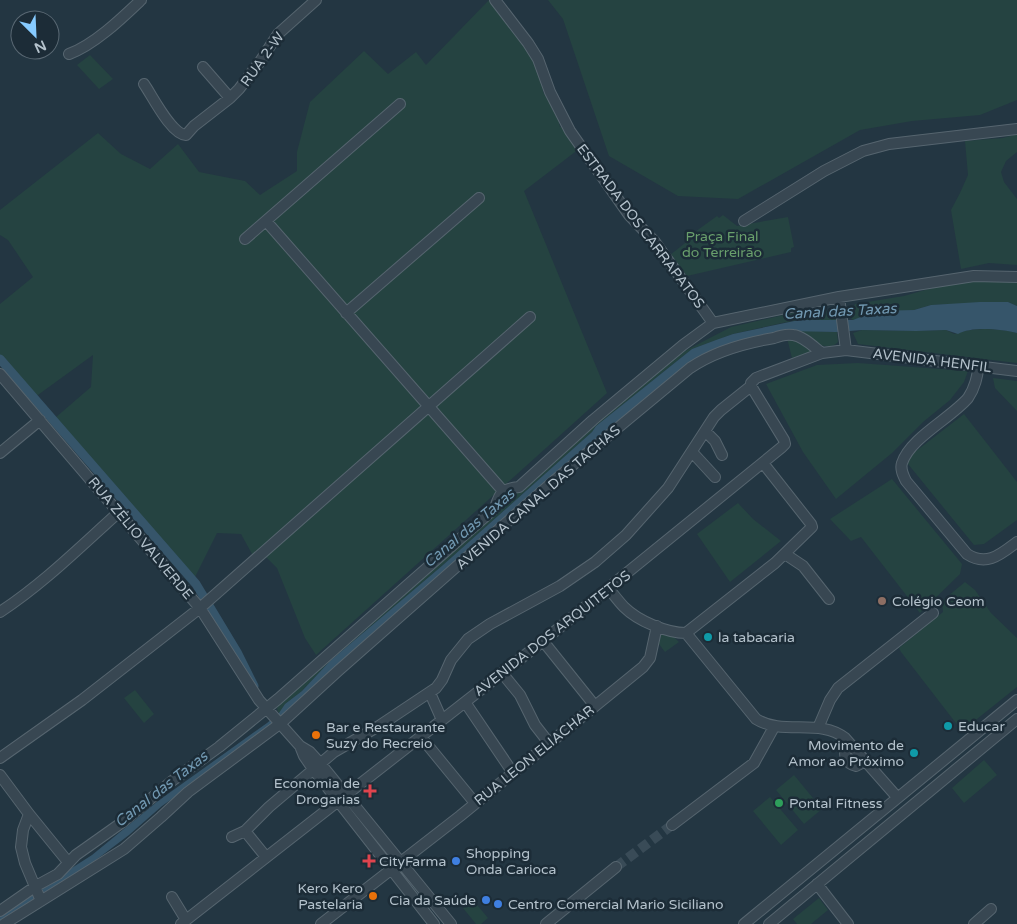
<svg xmlns="http://www.w3.org/2000/svg" width="1017" height="924" font-family="'Varela Round',sans-serif">
  <rect width="100%" height="100%" fill="#233642"/>
  <path fill="#254341" d="M489,0h3l36,43 14,33 1,16 17,27 -1,4 1,4 5,-3 14,25 -55,42 83,202 -291,262 -11,-17 -28,-70 -14,-14h-11l-11,-20 -24,-1 -22,44 -140,-159 36,-31 2,-32 -62,45 -31,-35v-61l33,-27 -25,-37 -8,-5v-25l98,-77 23,21 29,15 28,-25 21,28 46,9 15,14 37,-24v-19l13,-50 54,-51 24,23 28,-22 10,13z
    M548,0h469v100l-37,15 -68,6 -52,9 -122,69 -60,-3 -69,-40 -46,-137z
    M90,55l23,24 -14,10 -22,-24z
    M1017,134v18l-11,9 -5,11 3,10 13,17v66l-28,-2 -28,6 -10,-59 9,-17 8,-18 -3,-34 38,-3z
    M723,215l14,11 51,-9 6,30 -3,1v4l-104,24 -17,-21 19,-15 -1,-3 29,-21 2,2z
    M1014,281h3v25l-9,-4 -77,3 -17,5 -61,10 -2,-2 -1,-5 5,-9 49,-8 42,-12 27,-2z
    M822,309l13,4 4,7h-40l-17,3 -49,11 -41,15 -96,77 -4,6 -149,133 -113,96 -28,30 -17,13 -5,9 -2,-1 -1,-4 6,-8 216,-190 79,-73 101,-83 52,-27 57,-13z
    M793,330l44,2 1,10c-11,12 -33,-5 -45,-12z
    M862,330l54,1 30,-1 8,4c19,-7 43,-6 63,-1v30l-159,-19 -5,-11z
    M787,338l23,8 3,5 -21,7z
    M858,363l110,8 -4,11 -14,18 -27,22 -31,31 -56,46 -33,-47 -37,-68 51,-19z
    M993,378l24,3v30l-22,-23z
    M964,414l53,68v38l-33,24 -10,1 -66,-81 3,-9z
    M892,479l70,85 -2,10 -40,39 -59,-76 -10,4 -21,-22z
    M738,503l15,16 28,22 -51,41 -33,-48z
    M965,582l10,8 16,23 26,25v49l-55,44 -61,-79 -2,-4 44,-36 -1,-11z
    M661,635h11l7,7 -14,10 -6,-8z
    M135,690l19,24 -10,9 -20,-25z
    M984,760l13,15 -33,28 -12,-15z
    M794,775l28,34 -18,15 -28,-34z
    M770,797l28,33 -17,15 -28,-34z
    M819,898l9,12 -17,14h-14l-4,-5z
    M473,900l15,18 -7,6h-5l-13,-16z"/>
  <path fill="#36556a" d="M980,302h28l9,4v27c-15,-4 -46,-7 -59,1l-12,-4 -30,1 -54,-1 -26,2 -50,-1 -69,18 -11,4 -16,10 -116,95 -147,131 -90,76 -47,44 -63,51 -65,46 -33,29 -37,28 -92,59v-8l92,-59 66,-54 109,-78 12,-10 6,-9 17,-13 28,-30 113,-96 149,-133 4,-6 96,-77 24,-9 17,-6 66,-14h54l23,-9 38,-1 17,-5z"/>
  <g fill="none" stroke-linecap="round" stroke-linejoin="round">
    <path stroke="#36556a" stroke-width="9" d="M0,359l196,225 41,68 17,34"/>
    <path stroke="#394b57" stroke-width="10" stroke-dasharray="10 5" stroke-linecap="butt" d="M616,867l56,-42"/>
    <g stroke="#56656f" stroke-width="12">
      <path id="minor" d="M495,0l33,43 10,16 12,33 20,39 59,84 26,27 58,81
        M69,54c25,-9 52,-35 72,-54
        M203,67l27,31 9,-9 20,-26 19,-29 38,-34
        M144,84c9,13 27,50 42,51l8,-9 36,-28
        M266,221l237,270
        M744,221l80,-50 39,-20 26,-7 128,-15
        M245,239l155,-135
        M839,297l7,53
        M346,313l133,-115
        M979,365c-2,12 -4,23 -11,33 -17,20 -58,40 -66,65 -2,6 1,12 4,18l61,73c20,13 34,0 50,-12
        M0,374l200,234 59,92 41,46 10,6 10,11 131,161
        M705,431l10,10 7,14
        M692,452l23,25
        M0,453l40,-33
        M785,554l18,12 26,33
        M609,589c5,6 10,13 15,18 14,14 43,26 62,26l70,86c27,17 64,-1 89,19l52,59
        M0,612c43,-28 81,-66 119,-100
        M686,633l89,-70 37,-36 -1,-3 -48,-61
        M543,641l52,65
        M502,673l18,22 15,30 14,18
        M430,693l12,27
        M465,702l48,71
        M818,728l12,-28 8,-12 95,-75
        M421,737l54,66
        M850,744l-5,8c0,8 3,12 11,14l10,-5
        M300,746l4,10 9,13 121,155
        M0,758l82,-58 118,-92 330,-291
        M0,775l29,39 39,48
        M29,814l-6,16 -2,17 4,16 16,38
        M672,825l82,-62 20,-36
        M245,831l21,26
        M232,837l13,-6 24,-24 65,-55 45,-26 57,-38 6,-8 9,-20 17,-21 22,-15 70,-38 35,-24 31,-27 42,-47 46,-71 7,-7 30,-24
        M817,884l31,40
        M172,897l14,23
        M0,911l36,-25 22,-12 18,-19 48,-34 48,-40 47,-34 59,-48 217,-191c5,-17 7,-19 24,-21l74,-67 90,-75 30,-22 126,-26 135,-21 43,1
        M4,924l120,-75 37,-32 27,-25 93,-69 58,-53 217,-191 134,-111c25,-17 54,-25 84,-30 5,-2 13,-4 19,-3 10,1 21,12 29,18
        M181,924l362,-283 239,-194 3,-3 -1,-4 -33,-54v-3l5,-5 66,-25 24,-3 171,21
        M321,924l139,-108 183,-149 7,-9 7,-32
        M546,924l70,-57
        M744,924l273,-224
        M769,924l248,-205
        M974,924l17,-15"/>
    </g>
    <use href="#minor" stroke="#384752" stroke-width="10"/>
  </g>
  <circle fill="#8d6e63" stroke="#1c2c37" stroke-width="2" cx="882" cy="601" r="5"/>
  <g fill="#0f9aa8" stroke="#1c2c37" stroke-width="2">
    <circle cx="708" cy="637" r="5"/>
    <circle cx="948" cy="726" r="5"/>
    <circle cx="914" cy="753" r="5"/>
  </g>
  <g fill="#e8710a" stroke="#1c2c37" stroke-width="2">
    <circle cx="316" cy="735" r="5"/>
    <circle cx="373" cy="896" r="5"/>
  </g>
  <g fill="#e0444e" stroke="#1c2c37" stroke-width="2">
    <path d="M367.5 783.5h5v5h5v5h-5v5h-5v-5h-5v-5h5z"/>
    <path d="M366.5 853.5h5v5h5v5h-5v5h-5v-5h-5v-5h5z"/>
  </g>
  <circle fill="#2e9e5b" stroke="#1c2c37" stroke-width="2" cx="779" cy="803" r="5"/>
  <g fill="#3f7fe0" stroke="#1c2c37" stroke-width="2">
    <circle cx="456" cy="861" r="5"/>
    <circle cx="486" cy="900" r="5"/>
    <circle cx="498" cy="904" r="5"/>
  </g>
  <g text-anchor="middle" stroke-width="5" stroke-linejoin="round" paint-order="stroke">
    <g font-size="14" fill="#b4c2cc" stroke="#1c2c37">
      <text transform="translate(262 59) rotate(-54)" y="5">RUA 2-W</text>
      <text transform="translate(641 226) rotate(53)" y="5">ESTRADA DOS CARRAPATOS</text>
      <text transform="translate(932 360) rotate(7)" y="5">AVENIDA HENFIL</text>
      <text transform="translate(538 497) rotate(-41)" y="5">AVENIDA CANAL DAS TACHAS</text>
      <text transform="translate(141 538) rotate(50)" y="5">RUA ZÉLIO VALVERDE</text>
      <text transform="translate(552 633) rotate(-38)" y="5">AVENIDA DOS ARQUITETOS</text>
      <text transform="translate(534 755) rotate(-39)" y="5">RUA LEON ELIACHAR</text>
    </g>
    <g font-size="14" fill="#699f6c" stroke="#1c2c37">
      <text x="722" y="241">Praça Final<tspan x="722" dy="16">do Terreirão</tspan></text>
    </g>
    <g font-size="14" fill="#b4c2cc" stroke="#1c2c37" text-anchor="start">
      <text x="892" y="606">Colégio Ceom</text>
      <text x="718" y="642">la tabacaria</text>
      <text x="958" y="731">Educar</text>
      <text x="326" y="732">Bar e Restaurante<tspan x="326" dy="16">Suzy do Recreio</tspan></text>
      <text x="904" y="750" text-anchor="end">Movimento de<tspan x="904" dy="16">Amor ao Próximo</tspan></text>
      <text x="360" y="788" text-anchor="end">Economia de<tspan x="360" dy="16">Drogarias</tspan></text>
      <text x="789" y="808">Pontal Fitness</text>
      <text x="466" y="858">Shopping<tspan x="466" dy="16">Onda Carioca</tspan></text>
      <text x="379" y="866">CityFarma</text>
      <text x="363" y="893" text-anchor="end">Kero Kero<tspan x="363" dy="16">Pastelaria</tspan></text>
      <text x="476" y="905" text-anchor="end">Cia da Saúde</text>
      <text x="508" y="909">Centro Comercial Mario Siciliano</text>
    </g>
    <g font-size="15" font-style="italic" fill="#7299b2" stroke="#1c2c37">
      <text transform="translate(840 311) rotate(-3)" y="5">Canal das Taxas</text>
      <text transform="translate(469 528) rotate(-40)" y="5">Canal das Taxas</text>
      <text transform="translate(161 789) rotate(-38)" y="5">Canal das Taxas</text>
    </g>
  </g>
  <g transform="translate(35 35) rotate(156)"><circle r="24" fill="#1c2c37" stroke="#596873"/>
  <path d="M0-4L9 19L0 12L-9 19Z" fill="#86cbff"/>
  <text y="-8" font-size="14" font-weight="bold" text-anchor="middle" fill="#b4c2cc">N</text>
  </g>
</svg>
